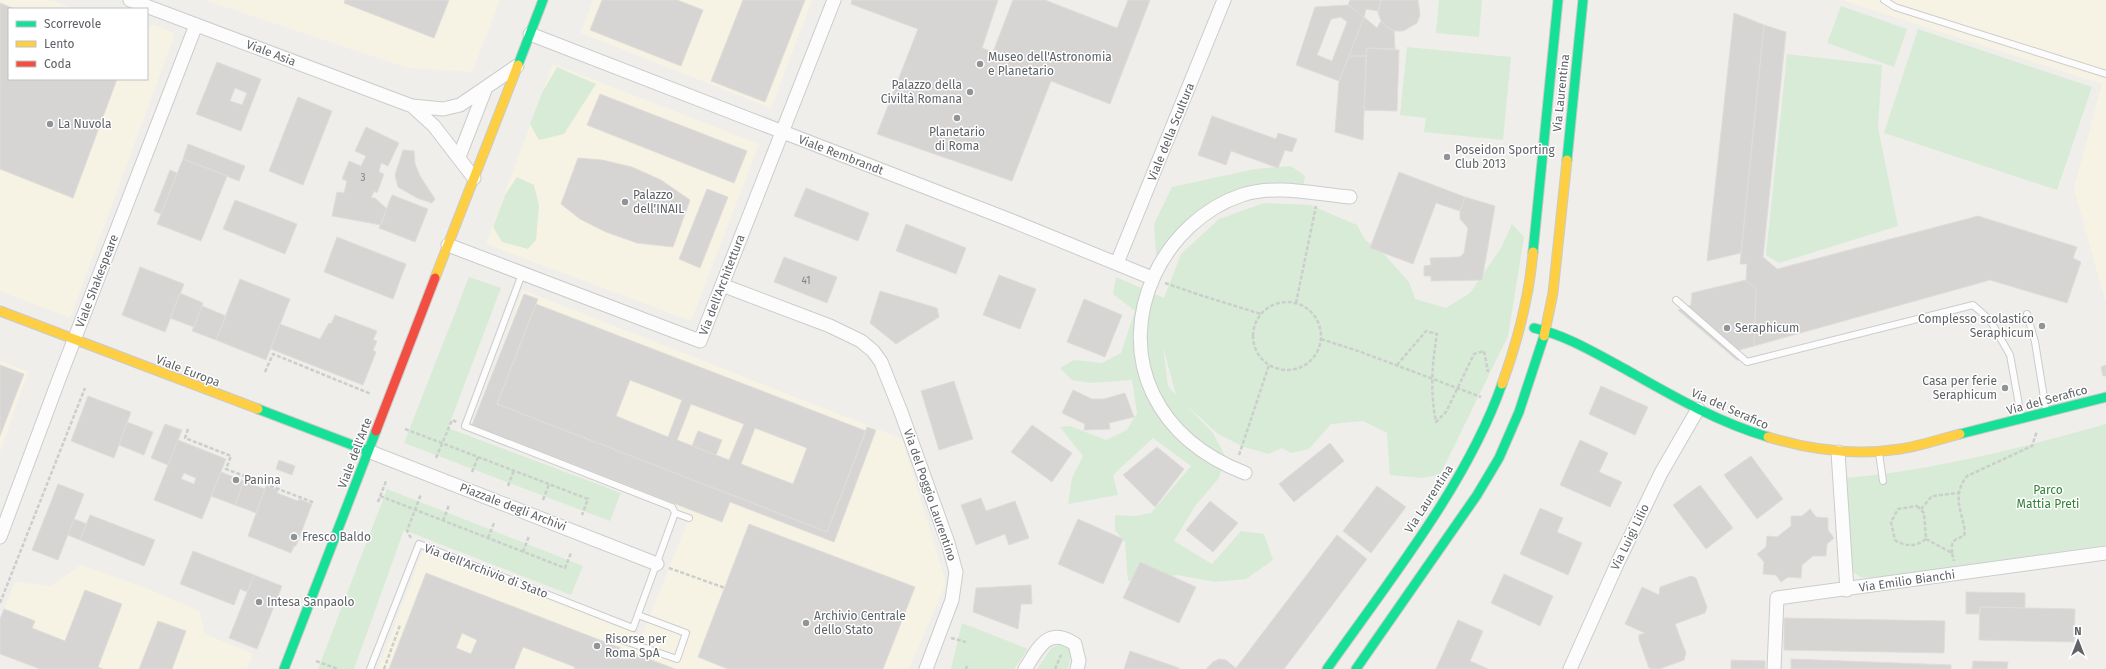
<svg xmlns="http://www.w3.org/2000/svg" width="2106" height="669" font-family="'Fira Sans',sans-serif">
  <rect width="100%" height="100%" fill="#efeeea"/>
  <path fill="#f7f3e4" d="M0,0h52l23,9h-66v70h138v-53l8,-1 20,9 -105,284 -70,-27z
    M204,0h296l-28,72 -64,-4z
    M593,0h219l-41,108 -190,-75z
    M1842,0h264v303l-32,-114 28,-105z
    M553,64l206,80 -68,177 -205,-77z
    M523,290l379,149 44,144 -37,86h-531l45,-118 219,85 48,-120 -219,-84z
    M0,361l28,11 -28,80z
    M81,565l65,23 53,23 6,23 48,20 -6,15h-209l-38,-14v-36l15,-37 36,4z"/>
  <path fill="#d8ebd6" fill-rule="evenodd" d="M1439,0h43l-3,37 -43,-4z
    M1841,6l66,23 -13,38 -67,-24z
    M1918,29l174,58 -35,103 -173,-57z
    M1407,47l104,10 -8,83 -79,-8 2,-14 -26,-3z
    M1787,54l95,11 -4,62 20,99 -119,37 -13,-8z
    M557,67l39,17 -32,50 -25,6 -9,-16 12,-31z
    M1291,166l14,10 -3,19 -43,-3 -68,36 -17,28 -18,-2 -2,-30 18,-37 83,-18z
    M517,177l17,8 5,20 -3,35 -8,9 -26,-7 -9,-15 12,-32z
    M1264,203l46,2 47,20 8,15 19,14 25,28 6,17 31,9 24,-15 31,-45 11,-24 12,13 -16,99 -68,139 -18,3 -32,-3 -3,-42 -24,-12 -32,3 -22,25 -18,4 -9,-5 -13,6 -25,-7 -26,-13 -34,-31 29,30 12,23 -6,22 -24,28 -21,35 38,23 29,-33 23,3 9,26 -27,19 -31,3 -37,-7 -50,6 -3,-39 -10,-12v-15l20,1 16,-3 40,-47 -38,-28 -40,37 5,20 -50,9 4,-26 11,-22 -23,-29 10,-1 36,14 21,-10 10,-17 -5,-33 -42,3 -18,-3 -12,-12 14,-8 28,3 19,-10 14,-42 -22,-17 3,-17 48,21 17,-44 38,-35zM1163,347l13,48 -8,-9z
    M469,277l32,11 -53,140 173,65 -11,28 -206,-78z
    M2106,424v121l-233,33 -13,-1 -8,-6 -6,-93c89,-8 175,-30 260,-54z
    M387,489l196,77 -12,29 -167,-65 -50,139h-36z
    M962,623l66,26 -14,20h-63z
    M1062,644l7,4 3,5 -4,16h-31l15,-22z"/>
  <path fill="#d6d5d3" stroke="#deddd9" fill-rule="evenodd" d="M345,0h104l-15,38 -90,-35z
    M602,0h75l26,10 -22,56 -91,-36z
    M743,0h62l-40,102 -54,-21z
    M852,0h146l-16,48 11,4 20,-52h32l72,28 11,-28h22l-40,104 -59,-23 -39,100 -135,-47 41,-105 -67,-25z
    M1350,0h31l-3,11 -12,-2 -2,8 -16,-12z
    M1381,0h37l2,15 -3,8 -14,8h-9l-7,-4 -6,-6 -3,-8z
    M0,3l15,6h-6v70h108l-44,119 -73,-29z
    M1348,5l16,12 -25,64 -43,-16 19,-58zM1341,17l6,5 -15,39 -15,-6 14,-36z
    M1734,13l30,12 -23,228 -34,8z
    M1364,17l13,11 4,-7 6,6 7,4 1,18 -28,-1 -1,8h-17z
    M1764,25l22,7 -23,225 14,12 201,-53 99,31 -4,11 8,4 -14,41 -77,-23 -236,66 2,-57 -10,-9 1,-16h-7z
    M1367,48l32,2 -2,61 -33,-1z
    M1349,56h17l-3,84 -28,-8 4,-51z
    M217,62l44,17 -20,52 -45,-17zM235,88l12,5 -5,12 -12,-4z
    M600,94l147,57 -13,32 -147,-58z
    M298,97l34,14 -29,74 -34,-14z
    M1212,116l64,23 2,-6 19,6 -5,13 -7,-2 -7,18 -47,-17 -5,14 -28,-10z
    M366,127l33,16 -11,23 -7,-3 -2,9 5,2 -7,19 -3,-2 -3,7h4l12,11 -6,16 -49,-9 5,-24 7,1 3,-12 -5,-2 7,-18 12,5 5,-10 -11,-5z
    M188,144l57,22 -6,15 -56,-22z
    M403,150l11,1 1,13 5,12 15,23 -3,4 -15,-5 -19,-11 -3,-12z
    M578,158l24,2 30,7 29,13 29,20 -17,47 -36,-4 -31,-11 -26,-13 -19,-15z
    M183,159l44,17 -26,65 -44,-17z
    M170,170l7,3 -16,41 -7,-3z
    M1399,172l66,25 -5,14 -24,-8 -23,61 -43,-16z
    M806,188l63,25 -11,28 -64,-25z
    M707,189l21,8 -28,71 -21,-9z
    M392,195l36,14 -13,33 -36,-14z
    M1465,197l30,9 -13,74 -51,1v-5h-7v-10l7,-1 -1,-7 30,-1 4,-4 4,-25 -8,-9v-8z
    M235,200l62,24 -12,30 -62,-25z
    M906,224l60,24 -10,26 -60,-23z
    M337,237l69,27 -13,35 -69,-27z
    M784,257l53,20 -10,26 -53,-21z
    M140,267l44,17 -19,48 -43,-17z
    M999,275l37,14 -16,40 -37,-14z
    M240,279l50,20 -24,61 -50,-20z
    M1746,280l10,9 -2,57 -15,4 -1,11 -60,-51 13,-5 1,-12z
    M880,291l57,17 2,9 -43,27 -26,-21z
    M180,293l23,10 -9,24 -24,-9z
    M524,294l14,5 -41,105 330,128 40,-105 9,3 -42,112 -104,-40 -8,20 -250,-97z
    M1084,299l38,16 -17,42 -38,-15z
    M536,304l330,127 -39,101 -330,-128zM630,380l52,20 -14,37 -52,-21zM691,404l53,20 -15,36 -52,-20zM755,428l52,20 -14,36 -52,-20z
    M202,306l24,10 -10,24 -24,-9z
    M335,315l42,16 -4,9 4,1 -4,9 3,2 -13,33 -92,-36 9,-25 40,15 9,-16 2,1z
    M0,365l24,9 -24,62z
    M2106,365v11h-3l-2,-9z
    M954,381l19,58 -34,11 -18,-59z
    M1601,386l47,21 -13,28 -46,-21z
    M1073,390l19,9h12l21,-6 9,24 -25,6 1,6 -26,1 1,-6 -23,-11z
    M88,396l43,16 -17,46 -43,-17z
    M127,422l26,10 -9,23 -25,-10z
    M165,424l17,6 -14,35 -17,-7z
    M1032,425l40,28 -20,29 -41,-30z
    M698,431l24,9 -6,15 -24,-9z
    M178,440l48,19 -24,60 -48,-19zM184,473l12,5 -2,6 -13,-5z
    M1580,440l28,13 -9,19 23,10 -12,25 -50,-22z
    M1330,443l14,18 -50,41 -15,-18z
    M1157,447l27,22 -29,38 -32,-32z
    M1751,456l32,43 -26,20 -33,-44z
    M279,460l16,6 -3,9 -16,-6z
    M221,472l23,9 -9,24 -24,-9z
    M244,481l21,8 -9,24 -21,-8z
    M58,484l26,10 -26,66 -26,-10z
    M1700,485l33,43 -27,21 -33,-44z
    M266,486l12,4 -1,3 21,8 1,-2 13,5 -16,42h-2l-3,7 -43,-17z
    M1377,486l29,21 -35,46 -28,-22z
    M981,498l5,13 29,-10 14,37 -20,7 -4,-11 -29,11 -15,-40z
    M1210,501l28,22 -25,29 -27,-22z
    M1540,508l23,10 -6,14 25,11 -14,32 -48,-21z
    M1810,509l6,8 12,1v12l6,8 -7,6 -1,12h-13l-11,9 -1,13 -13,-1 -7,5 -5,-7 -13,-1 1,-12 -7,-8 9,-7 1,-11 10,1 14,-11v-10h11z
    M90,515l65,25 -11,26 -64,-26z
    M74,519l13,5 -7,16 -12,-5z
    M1078,519l45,20 -20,45 -45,-20z
    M749,524l166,63 -32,82h-155l-30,-12z
    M1337,535l30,24 -83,110h-47l-1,-1z
    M193,551l61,24 -7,17 -7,-3 -6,16 -54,-21z
    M1140,562l56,25 -17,36 -56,-25z
    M426,573l249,96h-101l1,-2 -52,-20 -9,22h-125zM462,633l15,7 -6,14 -15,-6z
    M1504,574l49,22 -13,30 -49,-23z
    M254,575l28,11 -25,63 -28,-11z
    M1691,576l5,2 11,29 -2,6 -30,11 11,29 -2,7 -25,9 -10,-1 -10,-28v-5l6,-2 -20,-9 17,-37 17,8 1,-8z
    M1031,585l1,19h-11l-3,25 -45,-17 3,-24z
    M85,590l37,14 -24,63 5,2h-63l-40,-15v-35l4,-10 31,12 -3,7 33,13z
    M1966,592l59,1v15l-45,-1v7h-14z
    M1980,607l95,2 -1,33 -95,-2z
    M1784,618l161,3 -1,32 -160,-3z
    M1458,620l25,11 -13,30 18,8h-52z
    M158,621l28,10 -14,38h-33z
    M1130,651l49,17v1h-55z
    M1219,659l7,1 11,9h-31l7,-7z
    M1791,659l160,6v4h-160z
    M1731,660l34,1v8h-34z
    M1973,661l35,1 -1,7h-35z"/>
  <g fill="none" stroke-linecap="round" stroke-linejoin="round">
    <g stroke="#cbcccc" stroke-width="8">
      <path id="lane" d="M1884,0l11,7 211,67
        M522,274l-57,152 207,81 3,6
        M1676,300l71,62 226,-57 17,15 20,35 11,61
        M2027,314l8,28 11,68
        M1879,453l4,28
        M675,513l14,5
        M619,639l58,20 9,-26 -48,-18
        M370,669l49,-125 214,84 42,-115"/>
    </g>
    <g stroke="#cbcccc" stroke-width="15">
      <path id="street" d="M130,0l282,106 31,3 17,-4 57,-39
        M530,34l480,186 142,58
        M412,106l22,20 40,52
        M459,157l26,-67
        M448,245l252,96 134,-341
        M1117,263l107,-263
        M722,285l108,41 31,15 12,10 8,11 20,50 47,131 8,29 -4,28 -26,69
        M368,451l289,113
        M1838,452l9,138
        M1245,473c-39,-15 -73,-40 -92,-79 -37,-77 11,-173 89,-199 34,-11 72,-1 108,2
        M0,537l59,-158 137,-354
        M1025,669c14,-22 23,-43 50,-25l4,17 -2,8
        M1570,669l47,-105 44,-91 37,-64
        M1774,669l3,-71 329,-45"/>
    </g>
    <g stroke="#cacacb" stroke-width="11">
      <path id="fast" d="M518,65l25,-65
        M1567,160l16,-160
        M1533,252l25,-252
        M1534,328c34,8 61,25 91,41 46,26 92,53 143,68
        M258,409l110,42
        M1960,434l146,-37
        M284,669l92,-238
        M1327,669c61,-87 140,-185 175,-285
        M1356,669l121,-174 22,-37 20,-46 25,-76"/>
    </g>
    <g stroke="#cacacb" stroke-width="11">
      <path id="slow" d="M435,278l83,-213
        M0,311l258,98
        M1544,336l9,-43 14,-133
        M1502,384c16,-44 27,-86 31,-132
        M1768,437c43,13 87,19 132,12 20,-3 40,-10 60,-15"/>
    </g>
    <g stroke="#cacacb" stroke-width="11">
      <path id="jam" d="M376,431l59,-153"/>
    </g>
    <path stroke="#cacfcc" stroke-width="2.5" stroke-dasharray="4 2" stroke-linecap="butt" d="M1165,283l38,13 58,18
      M1253 336a34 34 0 1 1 68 0a34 34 0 1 1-68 0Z
      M1296,303l20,-97
      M1321,339l40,13 120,45
      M1397,365l29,-34 11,3c-5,30 -7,58 -1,88l10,-10 28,-58 10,-3 4,21
      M265,372l8,-18 98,40
      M188,429l-3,9 46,18 -5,13 89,34
      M405,429l183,70 -6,16
      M1239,455l30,-90
      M436,458l16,-38 5,2
      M472,472l6,-15
      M508,486l6,-16
      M380,496l185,72 6,-15
      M543,500l6,-16
      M378,502l8,-21
      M1917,506l7,7 2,26c-11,8 -20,8 -31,1l-4,-18 7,-13z
      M1921,509l11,-13 26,-3
      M443,521l6,-16
      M302,536l14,5
      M411,538l-4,-7 14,-37
      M488,538l6,-15
      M1926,539l26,14 2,8
      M523,552l6,-16
      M1952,553c-1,-12 1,-13 12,-17l1,-5c-4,-22 -13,-36 2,-55l65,-30 5,-15
      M669,568l56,20
      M0,603l85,-215
      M951,638l15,4
      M316,661l22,8
      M384,669l16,-44
      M966,669l1,-3
      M1055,669l6,-14"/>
    <use href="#lane" stroke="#fdfcfc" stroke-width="6"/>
    <use href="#street" stroke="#fdfcfc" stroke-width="13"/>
    <use href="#fast" stroke="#16e098" stroke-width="9"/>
    <use href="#slow" stroke="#ffcf43" stroke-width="9"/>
    <use href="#jam" stroke="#f24e42" stroke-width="9"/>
  </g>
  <g fill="#919496" stroke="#fff" stroke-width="1.5">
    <circle cx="980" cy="64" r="4"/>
    <circle cx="970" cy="92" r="4"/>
    <circle cx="957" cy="118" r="4"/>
    <circle cx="50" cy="124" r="4"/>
    <circle cx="1447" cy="157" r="4"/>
    <circle cx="625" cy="202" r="4"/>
    <circle cx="2042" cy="326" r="4"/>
    <circle cx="1727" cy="328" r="4"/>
    <circle cx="2005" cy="388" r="4"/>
    <circle cx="236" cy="480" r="4"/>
    <circle cx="294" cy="537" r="4"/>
    <circle cx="259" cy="602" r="4"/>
    <circle cx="806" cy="623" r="4"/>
    <circle cx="597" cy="646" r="4"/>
  </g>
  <g text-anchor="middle" stroke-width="3" stroke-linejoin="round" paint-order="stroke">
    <g font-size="10" fill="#7e8184">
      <text x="363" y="181">3</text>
      <text x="806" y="284">41</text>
    </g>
    <g font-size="12" fill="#5f6368" stroke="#fff">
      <text transform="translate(271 53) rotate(21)" y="4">Viale Asia</text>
      <text transform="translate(1561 93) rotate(-84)" y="4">Via Laurentina</text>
      <text transform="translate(1171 132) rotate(-68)" y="4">Viale della Scultura</text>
      <text transform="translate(841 155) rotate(21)" y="4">Viale Rembrandt</text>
      <text transform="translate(97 281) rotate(-69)" y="4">Viale Shakespeare</text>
      <text transform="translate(722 285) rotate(-69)" y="4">Via dell'Architettura</text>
      <text transform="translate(188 371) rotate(21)" y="4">Viale Europa</text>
      <text transform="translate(2047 400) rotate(-15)" y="4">Via del Serafico</text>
      <text transform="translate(1730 409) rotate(24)" y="4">Via del Serafico</text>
      <text transform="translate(355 453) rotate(-69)" y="4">Viale dell'Arte</text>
      <text transform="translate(930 495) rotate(71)" y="4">Via del Poggio Laurentino</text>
      <text transform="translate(1429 499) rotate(-57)" y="4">Via Laurentina</text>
      <text transform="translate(513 507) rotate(21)" y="4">Piazzale degli Archivi</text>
      <text transform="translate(1630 537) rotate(-64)" y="4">Via Luigi Lilio</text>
      <text transform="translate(486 571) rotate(21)" y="4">Via dell'Archivio di Stato</text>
      <text transform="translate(1907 581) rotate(-8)" y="4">Via Emilio Bianchi</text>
    </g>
    <g font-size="12" fill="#5f6368" stroke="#fff" text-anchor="start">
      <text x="988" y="61">Museo dell'Astronomia<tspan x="988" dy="14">e Planetario</tspan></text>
      <text x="962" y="89" text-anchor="end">Palazzo della<tspan x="962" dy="14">Civiltà Romana</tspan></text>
      <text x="58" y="128">La Nuvola</text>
      <text x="957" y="136" text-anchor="middle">Planetario<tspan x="957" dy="14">di Roma</tspan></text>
      <text x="1455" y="154">Poseidon Sporting<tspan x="1455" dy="14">Club 2013</tspan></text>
      <text x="633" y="199">Palazzo<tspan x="633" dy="14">dell'INAIL</tspan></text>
      <text x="2034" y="323" text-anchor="end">Complesso scolastico<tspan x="2034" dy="14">Seraphicum</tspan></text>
      <text x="1735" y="332">Seraphicum</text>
      <text x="1997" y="385" text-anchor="end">Casa per ferie<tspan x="1997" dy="14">Seraphicum</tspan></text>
      <text x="244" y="484">Panina</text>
      <text x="302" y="541">Fresco Baldo</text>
      <text x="267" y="606">Intesa Sanpaolo</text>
      <text x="814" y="620">Archivio Centrale<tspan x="814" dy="14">dello Stato</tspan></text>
      <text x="605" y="643">Risorse per<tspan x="605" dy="14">Roma SpA</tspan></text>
    </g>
    <g font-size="12" fill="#348238" stroke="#fff">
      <text x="2048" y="494">Parco<tspan x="2048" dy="14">Mattia Preti</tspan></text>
    </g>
  </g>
  <rect x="8" y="8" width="140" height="72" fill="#ffffff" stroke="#bfc1c3"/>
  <rect x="16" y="21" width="20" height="6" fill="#16e098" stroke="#bfc1c3"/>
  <text x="44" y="28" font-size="12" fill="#5f6368">Scorrevole</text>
  <rect x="16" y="41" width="20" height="6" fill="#ffcf43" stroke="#bfc1c3"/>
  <text x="44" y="48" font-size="12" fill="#5f6368">Lento</text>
  <rect x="16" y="61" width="20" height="6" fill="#f24e42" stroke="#bfc1c3"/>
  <text x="44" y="68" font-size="12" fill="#5f6368">Coda</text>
  <g transform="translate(2078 641)" stroke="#ffffff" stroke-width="3" paint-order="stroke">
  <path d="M0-3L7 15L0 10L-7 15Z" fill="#5f6368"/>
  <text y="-6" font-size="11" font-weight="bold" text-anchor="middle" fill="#5f6368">N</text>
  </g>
</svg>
